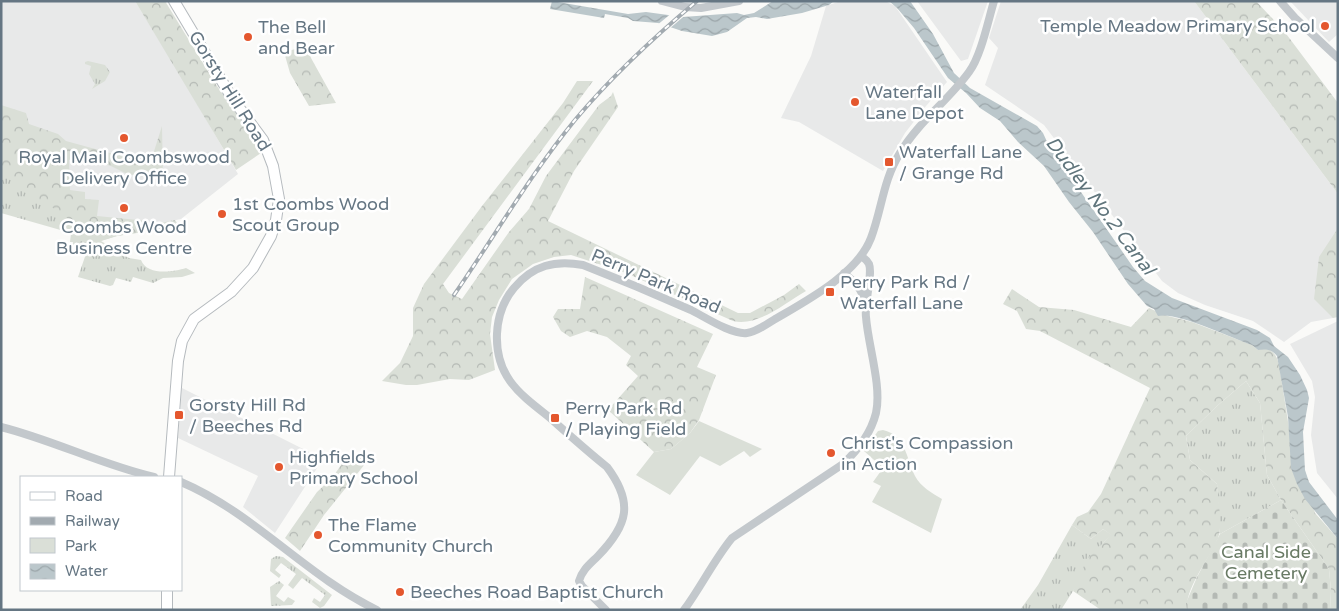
<svg xmlns="http://www.w3.org/2000/svg" width="1339" height="611" font-family="'Varela Round',sans-serif">
  <defs>
    <pattern id="grass-tufts" width="24" height="20" patternUnits="userSpaceOnUse" patternTransform="scale(1.25)"><rect width="24" height="20" fill="#dadfd7"/><path d="M3 7l-1-3M5 7V3M7 7l1-3M15 17l-1-3M17 17v-4M19 17l1-3" fill="none" stroke="#b4b9b4"/></pattern>
    <pattern id="forest-crowns" width="20" height="18" patternUnits="userSpaceOnUse" patternTransform="scale(1.25)"><rect width="20" height="18" fill="#dadfd7"/><path d="M2 6a3 3 0 1 1 6 0M12 15a3 3 0 1 1 6 0" fill="none" stroke="#b4b9b4"/></pattern>
    <pattern id="cemetery-stones" width="16" height="16" patternUnits="userSpaceOnUse" patternTransform="scale(1.25)"><rect width="16" height="16" fill="#dadfd7"/><path d="M2 7V4a2 2 0 0 1 4 0v3zM10 15v-3a2 2 0 0 1 4 0v3z" fill="#b4b9b4"/></pattern>
    <pattern id="water-waves" width="16" height="10" patternUnits="userSpaceOnUse" patternTransform="scale(1.25)"><rect width="16" height="10" fill="#bbc7cb"/><path d="M0 5q4-4 8 0t8 0" fill="none" stroke="#9ca6aa"/></pattern>
  </defs>
  <rect width="100%" height="100%" fill="#fafaf8"/>
  <path fill="#e8e9e9" d="M1,1h134l44,72 59,101 -57,45 -44,9 -33,3 -103,-87z
    M841,1h44l10,5 52,76 -21,24 -21,27 -22,38 -84,-49 -18,-4 30,-62 15,-50z
    M917,1h71l-20,58 -7,2z
    M1001,1h193l144,193v116l-5,8 -22,4 -27,20 -31,-21 -48,-16 -27,-12 -16,-12 -118,-156 -59,-40 13,-37 -9,-10z
    M1290,1h48v33l-9,8z
    M1338,321v178l-21,-26 -6,-38 4,-38 -3,-16 -22,-37z
    M182,388l141,71 -48,74 -32,-26 15,-31 -80,-38z"/>
  <path fill="url(#grass-tufts)" d="M88,61l17,4 5,7 -5,9 -13,8 3,-5 -6,-10 2,-8 -6,-2v-2z
    M1,144l79,71 57,13 38,-8 4,6 -62,10 -16,5 28,17 12,2c6,16 32,12 45,8l9,5 -13,4 -19,1 -10,5 -20,-6 -2,5 -15,-4 -3,7 -3,1 -32,-9 10,-29 -16,-2 1,-4h-3l1,-9 -70,-20z
    M1246,381l14,22 7,72 14,25 -61,34 -3,-50 -27,-24 -4,-24 31,-30z
    M1072,525l19,14 12,-10 9,6 -8,7 -43,68h-41l18,-25z
    M276,556l7,1 49,38 -8,11 -4,2 -8,-6 2,-4 6,4 5,-7 -23,-17 -9,11 -5,-4 8,-11 -15,-11 -6,7 6,5 -2,3 -9,-7 1,-12z
    M279,581l5,4 -8,11 8,6 4,-5 7,4 -3,4 -21,1 -1,-19z"/>
  <path fill="url(#forest-crowns)" d="M135,1h30l52,85 40,57 4,10 -25,17z
    M1194,1h62l28,30 54,72v91z
    M307,46l4,12 25,45 -27,3 -19,-33 -6,-21z
    M577,81h16l-150,203 6,9 13,6 47,-67 20,-23 17,-33 53,-71 12,-9 2,-4 5,15 -44,64 -26,50 190,92h12l34,-18 15,-11 7,7c-21,12 -48,36 -73,30l-107,-48 -55,-18 -17,2 -21,7 -21,15 -13,21 -7,17 -2,17 5,36 -26,10 -19,-1 -33,6h-11l-24,-4 18,-18 13,-27v-28l11,-24 58,-78 81,-103z
    M1,105l25,8 3,11 29,10 8,7 84,23 12,-38 1,52 -18,-1 -18,-3 -16,-8 -34,-10 -8,4 1,30 15,2v7l14,1 -2,16 51,5 9,9 -40,6 -17,5 -54,-38 -22,-11 -23,-22z
    M1338,228v89l-5,1 -19,-19 5,-42z
    M585,277l128,57 -16,33 19,8 -17,45 -9,13 -19,16 -17,3 -46,-42 30,-34 -12,-11 5,-9 -24,-19 -20,-6 -17,6 -9,-6 -8,-14 5,-8h22z
    M1012,289l27,18 35,3 57,17 18,-19 15,7 28,7 60,23 6,5c12,-4 18,3 21,14l10,64 26,85 23,26v71h-8l1,-19 -2,-22 -48,-69 -14,-25 -7,-72 -14,-22 -29,25 -31,30 4,24 27,24c1,11 5,42 2,51 -7,22 -34,51 -32,75h-86l-28,-19 14,-32 24,-24 -8,-6 -12,10 -19,-14 5,-8 11,-5 13,-18 49,-106 -110,-57 -14,-2 -9,-18 -14,-7z
    M373,454l-49,61 -24,36 -15,-13 32,-46 15,-14 14,-20z"/>
  <path fill="url(#cemetery-stones)" d="M1281,500l48,69 2,22 -1,19h-143l-1,-7 11,-26 23,-43z"/>
  <path fill="#dadfd7" d="M699,421l63,28 -12,8 -6,-6 -24,15 -20,-10 -30,39 -34,-20 18,-23 17,-3 19,-16z
    M883,430c23,5 23,28 32,46 6,11 17,17 27,23l-11,34 -59,-31 9,-16 -8,-4 10,-14 -19,-17 14,-20z"/>
  <path fill="url(#water-waves)" d="M552,1l76,13 18,-2 37,5 54,-4 7,2 10,-2 19,-12h61l-5,4 -27,8 -35,6 -11,-2 -9,1 -20,14 -15,4 -30,-5 -24,-8 -25,-2 -5,-3 -23,-4 -1,4 -54,-9z
    M889,1h21l23,33 21,39 16,15 67,38 6,7 6,13 84,121 12,14 27,17 85,32 13,8 4,8 14,11 12,18 7,15 2,8 -6,34 2,38 4,12 29,38v19l-33,-40 -8,-15 -6,-16 -3,-51 -11,-61c-6,-7 -11,-7 -19,-6l-6,-5c-20,-7 -76,-34 -94,-29l-4,-7 -7,-3 -19,-22 -35,-52 -24,-30 -25,-36 -26,-24 -18,-21 -20,-13 -14,-15 -18,-15 -34,-50 -17,-20z"/>
  <path fill="#fafaf8" d="M673,12l10,2 5,-1 -19,16 -13,-3z"/>
  <g fill="none" stroke-linecap="round" stroke-linejoin="round">
    <g stroke="#b5babe" stroke-width="12">
      <path id="major" d="M169,477l9,-116 4,-20 12,-22 37,-27 22,-24 18,-32 5,-16 3,-21 -6,-33 -10,-26 -31,-42 -58,-97
        M167,590v20"/>
    </g>
    <path stroke="#c3c8cc" stroke-width="8" d="M662,1l23,6 16,1 38,-7
      M1280,1l15,17 43,40
      M844,273c11,9 18,16 21,30
      M1,427c52,13 101,38 153,50
      M181,482c73,31 125,94 196,128
      M606,610l-24,-24 -3,-5c3,-11 11,-17 19,-25 30,-31 36,-53 9,-89 -20,-16 -39,-33 -58,-50 -14,-11 -29,-22 -39,-36 -19,-27 -17,-68 4,-93 19,-23 41,-28 69,-23 36,14 72,29 108,45 14,7 41,25 56,23 10,-1 21,-10 30,-15 31,-18 81,-45 94,-80 11,-29 12,-58 29,-85 19,-32 48,-52 69,-81 12,-16 19,-51 25,-71
      M684,610c17,-23 30,-50 48,-72l111,-74c15,-14 28,-31 33,-51 6,-27 -8,-68 -10,-96 -2,-13 7,-43 3,-53 -2,-4 -5,-6 -8,-8"/>
    <use href="#major" stroke="#fff" stroke-width="10"/>
    <g stroke="#a2aab0" stroke-width="4">
      <path id="rail" d="M454,295c40,-58 76,-120 121,-175 37,-44 78,-82 122,-119"/>
    </g>
    <use href="#rail" stroke="#fff" stroke-width="2" stroke-dasharray="5.5" stroke-linecap="butt"/>
  </g>
  <g fill="#e4572e" stroke="#fff" stroke-width="2">
    <circle cx="1325" cy="26" r="5"/>
    <circle cx="248" cy="37" r="5"/>
    <circle cx="855" cy="102" r="5"/>
    <circle cx="124" cy="138" r="5"/>
    <rect x="884" y="157" width="10" height="10" rx="2.5"/>
    <circle cx="124" cy="208" r="5"/>
    <circle cx="222" cy="214" r="5"/>
    <rect x="825" y="287" width="10" height="10" rx="2.5"/>
    <rect x="174" y="410" width="10" height="10" rx="2.5"/>
    <rect x="550" y="413" width="10" height="10" rx="2.5"/>
    <circle cx="831" cy="453" r="5"/>
    <circle cx="279" cy="467" r="5"/>
    <circle cx="318" cy="535" r="5"/>
    <circle cx="400" cy="592" r="5"/>
  </g>
  <g text-anchor="middle" stroke-width="5" stroke-linejoin="round" paint-order="stroke">
    <g font-size="18" fill="#657683" stroke="#fff" text-anchor="start">
      <text x="1315" y="32" text-anchor="end">Temple Meadow Primary School</text>
      <text x="258" y="33">The Bell<tspan x="258" dy="21">and Bear</tspan></text>
      <text x="865" y="98">Waterfall<tspan x="865" dy="21">Lane Depot</tspan></text>
      <text x="899" y="158">Waterfall Lane<tspan x="899" dy="21">/ Grange Rd</tspan></text>
      <text x="124" y="163" text-anchor="middle">Royal Mail Coombswood<tspan x="124" dy="21">Delivery Office</tspan></text>
      <text x="232" y="210">1st Coombs Wood<tspan x="232" dy="21">Scout Group</tspan></text>
      <text x="124" y="233" text-anchor="middle">Coombs Wood<tspan x="124" dy="21">Business Centre</tspan></text>
      <text x="840" y="288">Perry Park Rd /<tspan x="840" dy="21">Waterfall Lane</tspan></text>
      <text x="189" y="411">Gorsty Hill Rd<tspan x="189" dy="21">/ Beeches Rd</tspan></text>
      <text x="565" y="414">Perry Park Rd<tspan x="565" dy="21">/ Playing Field</tspan></text>
      <text x="841" y="449">Christ's Compassion<tspan x="841" dy="21">in Action</tspan></text>
      <text x="289" y="463">Highfields<tspan x="289" dy="21">Primary School</tspan></text>
      <text x="328" y="531">The Flame<tspan x="328" dy="21">Community Church</tspan></text>
      <text x="410" y="598">Beeches Road Baptist Church</text>
    </g>
    <g font-size="18" fill="#657683" stroke="#fff">
      <text transform="translate(230 91) rotate(58)" y="6">Gorsty Hill Road</text>
      <text transform="translate(656 281) rotate(23)" y="6">Perry Park Road</text>
    </g>
    <g font-size="18" fill="#687a64" stroke="#fff">
      <text x="1266" y="558">Canal Side<tspan x="1266" dy="21">Cemetery</tspan></text>
    </g>
    <g font-size="19" font-style="italic" fill="#60757c" stroke="#fff">
      <text transform="translate(1101 205) rotate(53)" y="7">Dudley No.2 Canal</text>
    </g>
  </g>
  <rect width="1339" height="611" fill="none" stroke="#657683" stroke-width="5"/>
  <rect x="20" y="476" width="162" height="115" fill="#ffffff" stroke="#c1c8cd"/>
  <rect x="30" y="492" width="25" height="8" fill="#ffffff" stroke="#c1c8cd"/>
  <text x="65" y="501" font-size="15" fill="#657683">Road</text>
  <rect x="30" y="517" width="25" height="8" fill="#a2aab0" stroke="#c1c8cd"/>
  <text x="65" y="526" font-size="15" fill="#657683">Railway</text>
  <rect x="30" y="538" width="25" height="15" fill="#dadfd7" stroke="#c1c8cd"/>
  <text x="65" y="551" font-size="15" fill="#657683">Park</text>
  <rect x="30" y="564" width="25" height="15" fill="url(#water-waves)" stroke="#c1c8cd"/>
  <text x="65" y="576" font-size="15" fill="#657683">Water</text>
</svg>
